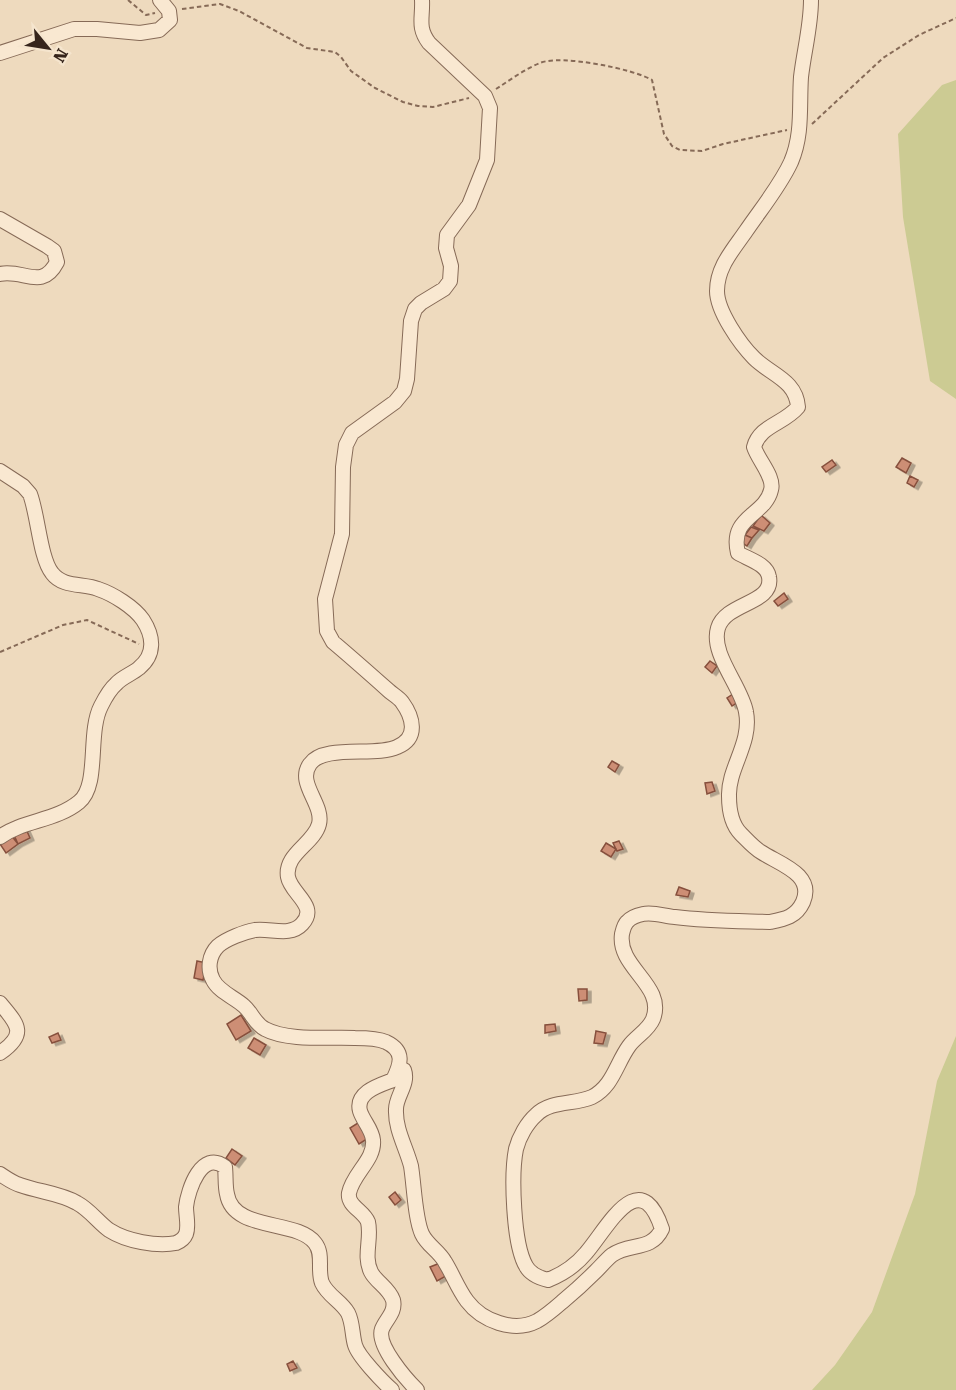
<svg xmlns="http://www.w3.org/2000/svg" width="956" height="1390" font-family="'Roboto Serif',serif">
  <defs>
    <filter id="shadow"><feDropShadow dx="4" dy="2.5" stdDeviation="0" flood-color="#0004"/></filter>
  </defs>
  <rect width="100%" height="100%" fill="#eedabe"/>
  <path fill="#cccb93" d="M956,80v319l-26,-18 -27,-164 -5,-83 44,-49z
    M956,1036v354h-144l23,-25 37,-53 43,-118 22,-113z"/>
  <path fill="#cd8e74" stroke="#86503d" stroke-width="1.5" filter="url(#shadow)" d="M902,458l9,5 -5,10 -10,-6z
    M832,460l4,5 -10,7 -4,-5z
    M910,476l8,4 -4,7 -7,-4z
    M761,515l9,8 -6,8 -11,-5z
    M751,527l8,3 -7,8 -7,-3z
    M745,535l7,3 -5,8 -6,-4z
    M784,593l4,6 -10,7 -4,-5z
    M710,661l7,5 -5,7 -7,-6z
    M733,694l5,8 -6,4 -5,-8z
    M612,761l7,4 -4,7 -7,-5z
    M712,782l3,9 -8,3 -2,-11z
    M26,829l4,9 -12,6 -4,-9z
    M11,835l7,9 -12,9 -6,-9z
    M619,841l4,8 -6,2 -4,-8z
    M606,843l10,6 -5,8 -10,-6z
    M679,887l11,4 -2,6 -12,-2z
    M197,961l10,2 -4,17 -9,-2z
    M578,989h9v11l-8,1z
    M241,1015l10,16 -15,9 -9,-16z
    M555,1024l1,7 -11,2v-8z
    M596,1031l10,2 -3,11 -9,-1z
    M58,1033l3,7 -9,3 -3,-6z
    M254,1038l12,7 -6,10 -12,-7z
    M361,1121l9,16 -11,7 -9,-16z
    M232,1149l10,7 -7,9 -9,-7z
    M395,1192l6,8 -6,5 -6,-8z
    M440,1263l6,13 -9,5 -7,-14z
    M293,1361l4,7 -7,3 -3,-7z"/>
  <g fill="none" stroke-linecap="round" stroke-linejoin="round">
    <g stroke="#866a57" stroke-width="16">
      <path id="minor" d="M0,53l74,-24h23l43,4 19,-3 11,-10 -1,-9 -9,-11
        M0,219l47,27 7,5 3,11c-15,29 -33,7 -57,12
        M0,471l23,15 7,8c8,21 10,64 22,79 11,15 32,10 46,16 15,5 36,18 45,31 11,17 12,35 -4,48 -7,6 -17,9 -23,16 -7,6 -11,14 -15,22 -14,27 -1,79 -22,96 -23,19 -56,18 -79,35
        M0,1003c16,20 29,30 0,50
        M399,1068l5,2c5,14 -8,26 -8,39 -1,20 10,38 15,57 3,18 4,53 11,68 5,11 17,17 23,28 8,13 13,27 22,39 15,20 47,32 70,20 9,-5 17,-12 25,-19 12,-10 23,-20 34,-31 5,-5 11,-12 16,-16 18,-13 39,-3 50,-26 -22,-67 -55,0 -76,24 -10,12 -23,21 -38,27 -8,-2 -18,-6 -22,-14 -13,-22 -15,-92 -10,-117 3,-12 11,-26 20,-34 15,-15 38,-10 56,-18 21,-11 24,-33 37,-51 7,-10 19,-15 24,-27 13,-34 -36,-51 -31,-85 1,-4 2,-9 5,-12 4,-5 11,-7 16,-8 11,-2 21,2 32,3 31,4 63,4 95,5 15,-3 26,-5 33,-20 12,-28 -24,-38 -42,-50 -7,-4 -14,-12 -20,-18 -9,-9 -12,-25 -12,-38 -1,-28 23,-53 17,-84 -4,-25 -36,-58 -28,-84 8,-26 56,-24 51,-51 -2,-13 -21,-18 -31,-24 -9,-37 27,-37 33,-63 4,-13 -13,-30 -17,-43 6,-22 30,-23 44,-40 -2,-27 -27,-32 -44,-49 -14,-14 -37,-47 -37,-67 0,-24 16,-41 29,-60 15,-22 34,-45 45,-69 12,-28 8,-56 10,-85 3,-26 10,-51 10,-77
        M0,1174c6,4 13,9 20,11 19,7 40,8 57,18 13,7 21,19 32,27 17,11 48,17 67,13 5,-2 8,-4 10,-9 3,-8 0,-18 0,-27 2,-18 16,-58 39,-40 1,9 0,19 2,27 6,38 70,25 88,49 9,11 2,27 7,40 6,13 19,18 26,30 5,10 4,22 7,32 3,11 27,36 37,45
        M417,1390c-11,-11 -41,-45 -35,-61 4,-10 14,-17 11,-29 -4,-12 -17,-18 -22,-28 -8,-16 1,-34 -3,-50 -4,-11 -21,-16 -19,-29 4,-20 26,-33 24,-53 -1,-11 -10,-19 -13,-29 -5,-19 20,-26 33,-31 8,-16 12,-29 -7,-38 -9,-4 -21,-4 -31,-4 -26,-1 -68,3 -90,-9 -10,-5 -13,-16 -21,-23 -10,-9 -25,-14 -31,-26 -6,-11 -4,-25 5,-34 8,-7 26,-14 37,-16 16,-2 35,7 47,-6 17,-18 -11,-30 -14,-47 -4,-23 26,-33 31,-53 5,-20 -23,-41 -9,-60 14,-20 66,-7 87,-17 22,-9 16,-30 5,-45 -4,-5 -10,-8 -14,-12 -18,-16 -36,-32 -55,-48l-6,-11 -2,-32 17,-65 1,-67 3,-22 6,-12 43,-31 9,-11 3,-12 4,-58 4,-12 6,-6 23,-14 6,-8 1,-15 -5,-18 1,-13 22,-30 18,-45 3,-52 -5,-12 -56,-53c-12,-16 -6,-25 -7,-43"/>
    </g>
    <path stroke="#866a57" stroke-width="2" stroke-dasharray="4.5 3" stroke-linecap="butt" d="M128,0l18,15 9,-2
      M182,9l38,-5 19,7 68,37 28,4 6,5 10,14 24,17 28,14 15,4 15,1 36,-9
      M496,89c14,-9 29,-20 44,-26 21,-9 93,6 112,17l12,54 8,12 8,4 22,1 21,-7 64,-14
      M812,124l71,-66 36,-23 37,-17
      M0,652l63,-27 24,-5 52,24"/>
    <use href="#minor" stroke="#f9e8d1" stroke-width="14"/>
  </g>
  <g transform="translate(48 48) rotate(120)" stroke="#f5e5ce" stroke-width="4.5" paint-order="stroke">
  <path d="M0-4.5L10 22L0 15L-10 22Z" fill="#36251c"/>
  <text y="-9" font-size="16" font-weight="bold" text-anchor="middle" fill="#36251c">N</text>
  </g>
</svg>
